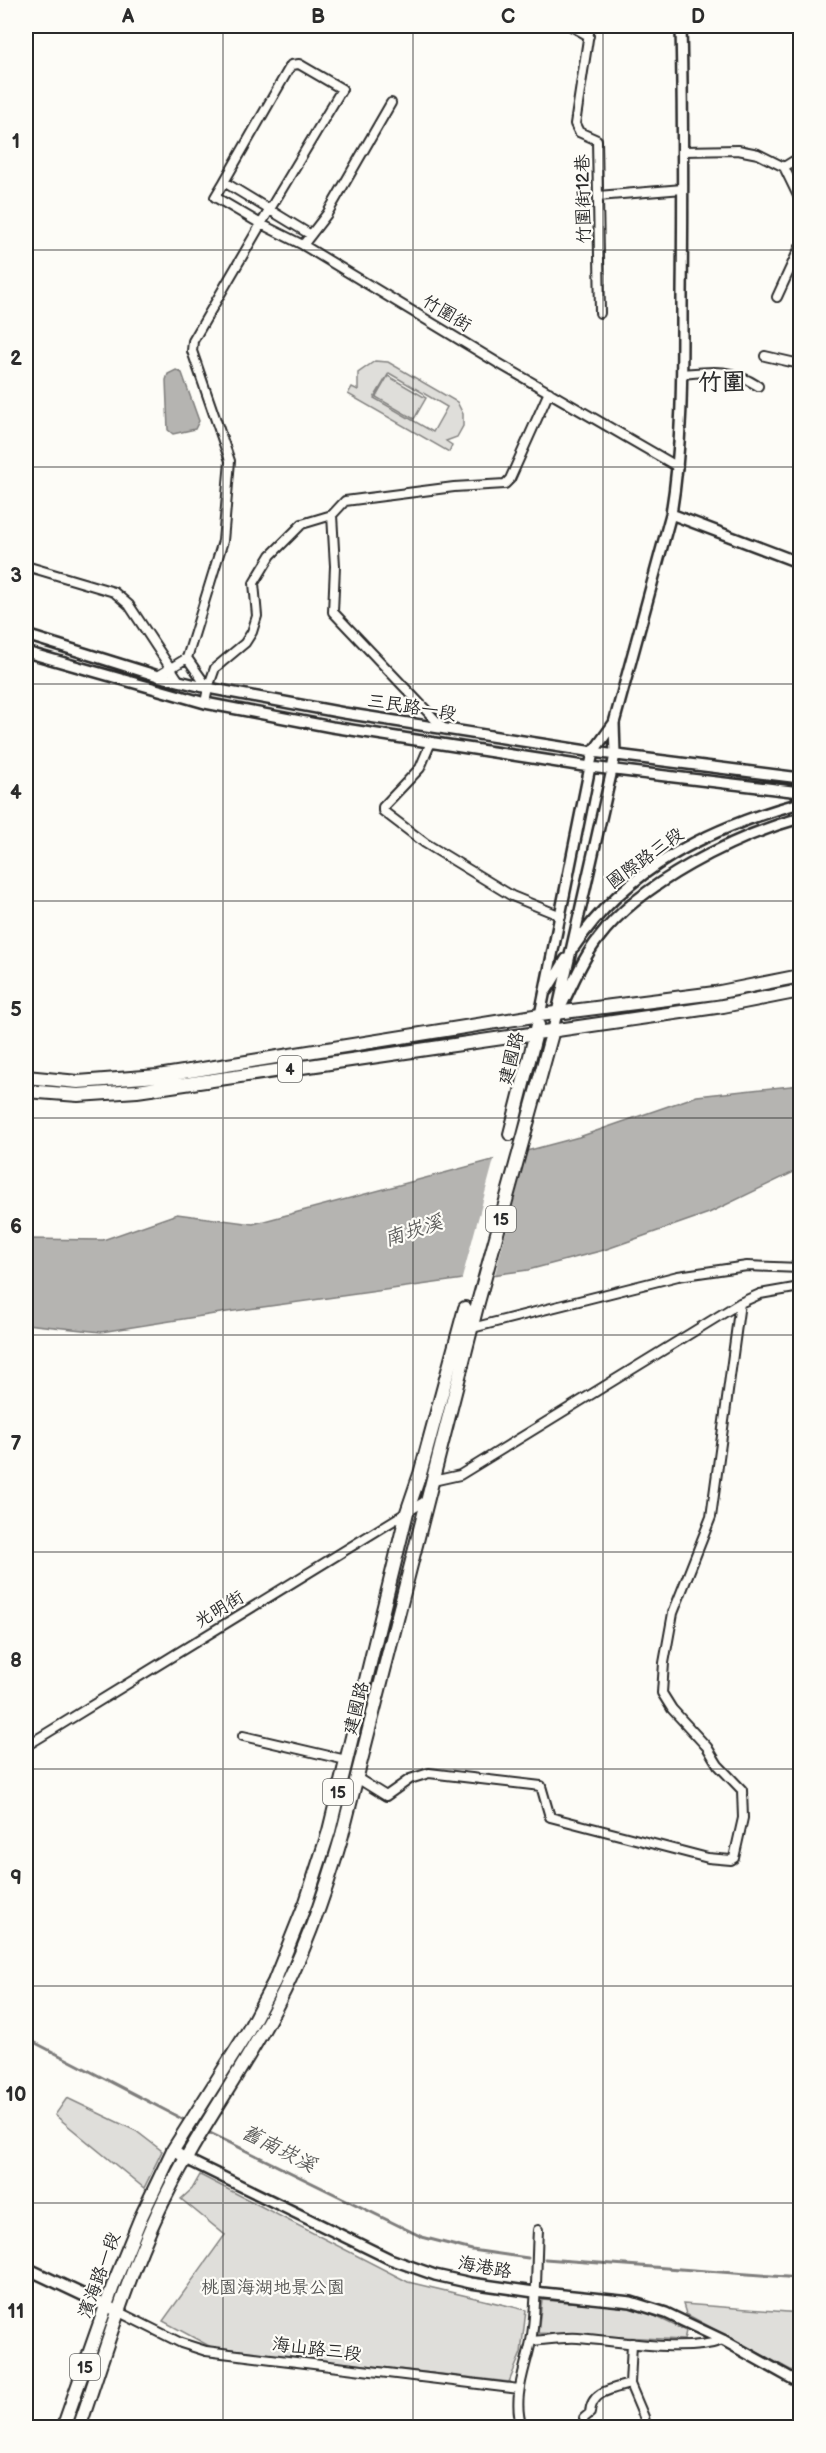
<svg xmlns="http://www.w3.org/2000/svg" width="826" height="2453" font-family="'Balsamiq Sans','LXGW WenKai TC',sans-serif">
  <rect width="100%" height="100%" fill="#fdfcf7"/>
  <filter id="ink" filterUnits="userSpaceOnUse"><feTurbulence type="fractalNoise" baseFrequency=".0167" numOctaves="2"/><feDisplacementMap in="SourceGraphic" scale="12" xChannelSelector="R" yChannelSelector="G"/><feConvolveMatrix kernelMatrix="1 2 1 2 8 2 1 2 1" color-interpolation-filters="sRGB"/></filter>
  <g filter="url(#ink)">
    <path fill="#dfdeda" stroke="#858482" stroke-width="1.5" fill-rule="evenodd" d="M375,361l13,1 69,40 6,12v12l-6,11 -11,4 6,4 -3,7 -101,-58 4,-7 6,3v-17zM389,373l58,34 -14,25 -59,-34z
      M388,376l38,22 -12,21 -38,-22z
      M67,2098l69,33 26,20 -18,37 -89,-73z
      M200,2175l208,107 118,28 -5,43 -12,29 -298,-35 -48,-26 62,-86 -44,-36 11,-10z
      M542,2300l94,7 50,24 -2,9 -146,-7z
      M683,2304l117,9v62l-114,-61z"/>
    <path fill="#b5b4b1" stroke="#7e7d7b" stroke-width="1.5" d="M176,370l6,3 17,48 -4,8 -22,5 -5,-4 -2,-50 2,-6z
      M800,1085v84l-91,44 -105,37 -76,20 -301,42 -126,20 -75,-8v-85l77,1 74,-26 76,10 326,-87 118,-41z"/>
    <path fill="#fdfcf7" d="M528,1147l-34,131 -33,4 34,-126z"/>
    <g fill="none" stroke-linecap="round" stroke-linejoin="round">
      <path stroke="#7e7d7b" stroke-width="3" d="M26,2038l160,83
        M206,2131l216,106 50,13 56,8
        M545,2259l255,19"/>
      <g stroke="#2b2b2b" stroke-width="12">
        <path id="minor" d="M571,26l18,10
          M590,26l-15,98 4,8 18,8 3,173
          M683,151l55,-1 20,4 26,13 16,-10
          M784,167l16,33
          M224,182l-9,15 46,27 42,21 195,118 180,104
          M598,196l85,-7
          M303,245l24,-31 64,-111
          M777,297l23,-50
          M765,356l35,8
          M682,374c31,-3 48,-6 76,12
          M26,566l88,26 15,13 50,76
          M187,658l21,30 -3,15
          M158,676l29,-18 36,-117 7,-80 -38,-110 1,-10 68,-117 81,-135 -43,-25 -8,1 -67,117 87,53
          M208,688l7,-20 30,-25 7,-11 5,-16 -3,-33 17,-28 31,-31 30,-9
          M444,729l-111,-117 2,-46 -3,-51 13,-14 109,-14 51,-3 5,-5 39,-87
          M431,742l-11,26 -37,39v4l42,32 87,53 49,20
          M472,1328l206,-52 69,-10 53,2
          M433,1481l27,-6 280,-172 20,-9 40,-7
          M243,1736l103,24
          M26,1746l401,-246
          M357,1778l29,18 24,-17 19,-6 112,13 9,31 158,41 23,2 3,-2 9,-40 -1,-28 -24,-25 -11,-18 -35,-38 -10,-16 2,-30 9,-50 38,-96 29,-214
          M119,2312l62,31 25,8 313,38
          M531,2341c15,-1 32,-4 47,-3 42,3 106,16 145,2
          M632,2343l-2,41 14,33 2,11
          M584,2418l6,-5c1,-22 22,-24 40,-29
          M522,2428c-10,-31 3,-57 9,-87 6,-32 5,-77 7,-111"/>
      </g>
      <g stroke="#2b2b2b" stroke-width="14">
        <path id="tertiary" d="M671,514l129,49
          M26,635l132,41 50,12 136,25 249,39 207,26
          M26,652l179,51 127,24 258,40 210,25
          M574,947c52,-79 138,-120 226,-144
          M547,990l19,-31
          M563,1003c11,-22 20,-45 35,-64 42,-56 137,-103 202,-121
          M540,1015l53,-263 21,-29
          M553,1030l59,-260 3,-16 -1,-31 57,-209c12,-73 11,-146 11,-219 1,-90 1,-180 -1,-269
          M173,2150l13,9 204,100 45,16 36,8 63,9 97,10 35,11 57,27 77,43"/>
      </g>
      <g stroke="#2b2b2b" stroke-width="15">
        <path id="secondary" d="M26,2268l87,41"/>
      </g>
      <g stroke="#2b2b2b" stroke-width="16">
        <path id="primary" d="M26,1077l52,5 80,-6 382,-61 175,-22 85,-17
          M26,1091l52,4 59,-4 586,-85 77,-15
          M510,1134l28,-109
          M63,2428l51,-145 27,-66 32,-67 75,-119 26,-49 32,-80 23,-71 78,-319 13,-38 45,-166
          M79,2428c25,-73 47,-148 80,-218 32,-69 80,-133 116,-201 29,-55 50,-114 67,-174l135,-529 76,-276"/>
      </g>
      <use href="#minor" stroke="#fdfcf7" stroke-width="8"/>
      <use href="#tertiary" stroke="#fdfcf7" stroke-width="9"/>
      <use href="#secondary" stroke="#fdfcf7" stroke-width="10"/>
      <use href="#primary" stroke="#fdfcf7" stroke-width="12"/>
    </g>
  </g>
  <path fill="none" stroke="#2b2b2b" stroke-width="1.5" stroke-opacity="0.55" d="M223,26v2402M413,26v2402M603,26v2402M26,250h774M26,467h774M26,684h774M26,901h774M26,1118h774M26,1335h774M26,1552h774M26,1769h774M26,1986h774M26,2203h774"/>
  <g text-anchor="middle" stroke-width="4.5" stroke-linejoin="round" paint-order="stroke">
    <g fill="#fdfcf7" stroke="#6a6a68" stroke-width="1.5">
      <rect x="278" y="1056" width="24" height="26" rx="4.5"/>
      <rect x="486" y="1206" width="30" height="26" rx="4.5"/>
      <rect x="323" y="1779" width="30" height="26" rx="4.5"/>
      <rect x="70" y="2354" width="30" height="26" rx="4.5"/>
    </g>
    <g font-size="16" font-weight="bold" fill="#2b2b2b">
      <text x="290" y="1075">4</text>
      <text x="501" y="1225">15</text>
      <text x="338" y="1798">15</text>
      <text x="85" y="2373">15</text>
    </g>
    <g font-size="18" fill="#2b2b2b" stroke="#fdfcf7">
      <text transform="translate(583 199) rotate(-91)" y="6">竹圍街12巷</text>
      <text transform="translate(447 313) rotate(31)" y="6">竹圍街</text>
      <text transform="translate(412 707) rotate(9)" y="6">三民路一段</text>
      <text transform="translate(645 858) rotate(-36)" y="6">國際路三段</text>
      <text transform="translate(511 1058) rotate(-76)" y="6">建國路</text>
      <text transform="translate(219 1609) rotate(-31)" y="6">光明街</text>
      <text transform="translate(356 1708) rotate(-76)" y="6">建國路</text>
      <text transform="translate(485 2267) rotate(10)" y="6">海港路</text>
      <text transform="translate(99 2275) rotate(-70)" y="6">濱海路一段</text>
      <text transform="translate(317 2349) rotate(7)" y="6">海山路三段</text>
    </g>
    <g font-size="18" fill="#585857" stroke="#fdfcf7">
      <text x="273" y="2293">桃園海湖地景公園</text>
    </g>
    <g font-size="20" font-style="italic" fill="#5b5b5a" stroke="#fdfcf7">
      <text transform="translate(413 1230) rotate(-18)" y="7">南崁溪</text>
      <text transform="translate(279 2148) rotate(27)" y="7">舊南崁溪</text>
    </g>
    <g font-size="24" font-weight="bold" fill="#2b2b2b" stroke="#fdfcf7">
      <text x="722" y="390">竹圍</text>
    </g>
  </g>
  <rect width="826" height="2453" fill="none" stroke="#fdfcf7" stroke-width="66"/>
  <rect x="33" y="33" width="760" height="2387" fill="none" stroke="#2b2b2b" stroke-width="2"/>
  <g font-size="20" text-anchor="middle" font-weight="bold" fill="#2b2b2b">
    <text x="128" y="23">A</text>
    <text x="318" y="23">B</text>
    <text x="508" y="23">C</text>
    <text x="698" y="23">D</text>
    <text x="16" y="148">1</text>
    <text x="16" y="365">2</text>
    <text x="16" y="582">3</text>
    <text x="16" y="799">4</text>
    <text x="16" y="1016">5</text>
    <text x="16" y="1233">6</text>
    <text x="16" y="1450">7</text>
    <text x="16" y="1667">8</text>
    <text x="16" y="1884">9</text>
    <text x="16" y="2101">10</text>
    <text x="16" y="2318">11</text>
  </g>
</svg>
